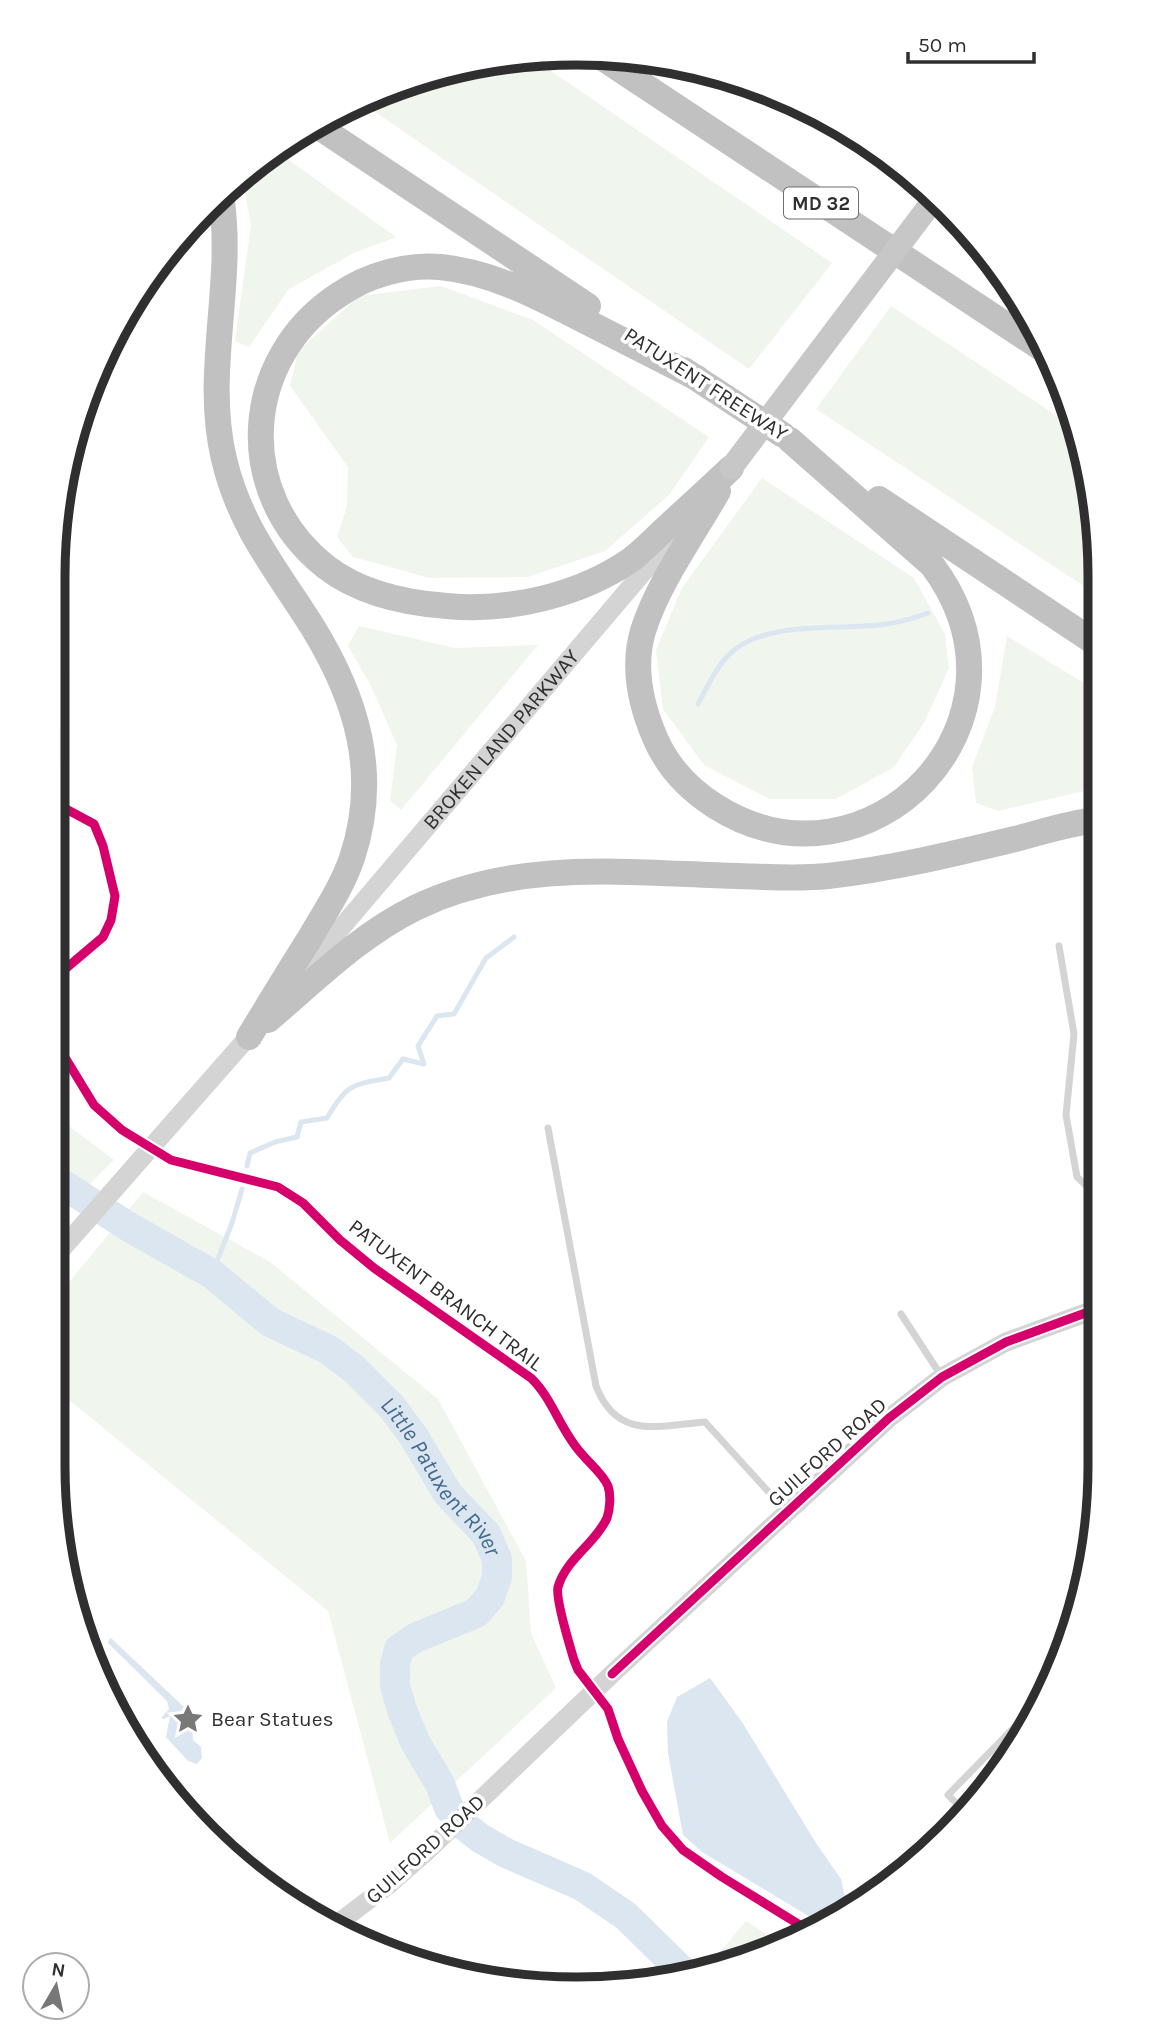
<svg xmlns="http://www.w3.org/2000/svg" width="1153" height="2042" font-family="Karla,sans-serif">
  <rect width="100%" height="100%" fill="#fff"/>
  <path fill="#f0f5ed" d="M529,56l303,207 -83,106 -390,-268 82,-31z
    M275,150l121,87 -42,16 -65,36 -40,58 -14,-6 16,-116 -9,-49 16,-15z
    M441,286l92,34 176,117 -40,58 -64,56 -77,26 -98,1 -77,-21 -16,-20 10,-31 1,-39 -58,-81 8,-35 61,-55z
    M891,306l186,123 19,80v85l-280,-185z
    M762,478l152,100 31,56 4,34 -25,55 -30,44 -58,32h-66l-66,-34 -41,-56 -7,-59 26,-62z
    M359,626l96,22 83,-3 -137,165 -11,-9 7,-56 -26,-59 -23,-40z
    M1007,636l90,55v97l-99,23 -22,-8 -4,-36 23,-60z
    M53,1114l61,46 -61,61z
    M143,1192l127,70 168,137 88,162 5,72 25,55 -166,155 -62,-232 -275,-224v-85z
    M746,1921l38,24 -7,5 -68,15z"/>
  <path fill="#dbe6f1" d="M111,1638l74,70 1,13 6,5 1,14 8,7 1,11 -5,6 -9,-3 -22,-24 4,-21 -6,3 -3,-1 8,-9 -2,-8 -59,-58 1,-4z
    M710,1678l32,44 74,121 25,36 6,27 -27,17 -118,-71 -19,-17 -15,-82 -1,-31 10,-25z"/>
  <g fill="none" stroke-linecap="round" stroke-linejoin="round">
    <path stroke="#dbe6f1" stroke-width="5" d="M698,704c10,-18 19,-40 36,-54 38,-30 107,-19 153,-26 14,-2 27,-6 41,-11
      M247,1166l3,-13 25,-11 22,-5 4,-15 26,-4c20,-34 24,-33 62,-40l14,-19 21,5 -6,-18 19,-30 17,-2 32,-56 28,-21
      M212,1274l20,-51 10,-34"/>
    <path stroke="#dbe6f1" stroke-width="30" id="s1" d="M53,1178l76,49 83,47 58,48 59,28 25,19 38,38 22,30 34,57 38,40 11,25v18l-7,20 -14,16 -61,25 -16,11 -4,15v22l7,24 13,32 25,42 9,24 12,15 19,15 26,15 76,33 44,30 57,56"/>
    <path stroke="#d4d4d4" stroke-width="7" d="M1059,946l15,88 -8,81 11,62 21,20
      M548,1128l48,258c21,54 61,40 109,36l81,89
      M901,1314l41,63
      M963,1810l-15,-15 95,-97"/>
    <g stroke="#d4d4d4" stroke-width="19">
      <path id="s2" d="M290,988l389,-458"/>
      <path d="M53,1259l204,-232"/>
      <path d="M337,1924l50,-38 40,-35 185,-177 277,-256 53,-41 64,-35 93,-34"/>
    </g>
    <path stroke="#c1c1c1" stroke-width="26" d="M598,55l446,295
      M316,125l272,181
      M221,195c14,88 -18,177 3,264 16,68 52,110 88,167 45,73 68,148 40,232 -10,29 -27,54 -42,80 -21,33 -41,66 -61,99
      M684,370l99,65
      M697,378c-37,-19 -73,-37 -110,-56 -47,-24 -94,-50 -147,-55 -34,-3 -72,8 -100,27 -99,64 -107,200 -14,273 35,27 79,36 121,39 62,6 134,-11 185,-47 12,-9 23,-21 34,-31 22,-20 44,-40 65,-60
      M718,491c-25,44 -60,92 -75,140 -11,37 -2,75 13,109 12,27 34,50 59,66 154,98 333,-86 217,-241l-142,-125
      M879,499l218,145
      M268,1020c47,-40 92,-85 147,-112 103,-50 213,-35 323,-32 30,1 60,3 90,0 63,-7 125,-22 187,-37 27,-7 54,-16 82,-19"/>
    <path stroke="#c7c7c7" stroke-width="23" d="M731,468l198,-262"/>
    <g stroke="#fff" stroke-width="13">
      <path id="cycleway" d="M53,982l11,-12 39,-33 8,-17 4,-24 -12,-50 -9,-22 -41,-22
        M53,1045l13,14 28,46 28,25 49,30 107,27 25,16 37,37 34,28 157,110c22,21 29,52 50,75 8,10 22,21 27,33 3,9 2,23 -1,32 -12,26 -41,41 -49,69 -3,12 12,59 16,73l4,10 30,39 10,30 24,52 20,35 21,24 39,27 86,53
        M612,1674l277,-256 53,-41 64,-35 93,-34"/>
    </g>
    <use href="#cycleway" stroke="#d6006c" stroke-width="9"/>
  </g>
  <defs>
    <g id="sight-bare" transform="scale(2.415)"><path d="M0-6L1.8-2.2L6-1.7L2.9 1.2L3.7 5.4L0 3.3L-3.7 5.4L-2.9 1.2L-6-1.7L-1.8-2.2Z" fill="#787878" stroke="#fff" stroke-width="2.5" paint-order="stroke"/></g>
  </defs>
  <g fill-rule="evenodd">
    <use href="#sight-bare" x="188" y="1719"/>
  </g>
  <g text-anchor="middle" stroke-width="7" stroke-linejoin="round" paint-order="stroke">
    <rect fill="#fff" stroke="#6d6d6d" stroke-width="2" x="784" y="187.5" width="74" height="31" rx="5"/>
    <g font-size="19" font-weight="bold" fill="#2f2f2f">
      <text x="821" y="210">MD 32</text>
    </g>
    <g font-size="21" fill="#2f2f2f" stroke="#fff">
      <text transform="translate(706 384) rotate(33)" y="7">PATUXENT FREEWAY</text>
      <text dy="7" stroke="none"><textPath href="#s2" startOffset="326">BROKEN LAND PARKWAY</textPath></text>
      <text transform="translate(446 1295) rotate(37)" y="7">PATUXENT BRANCH TRAIL</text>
      <text transform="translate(827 1452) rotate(-42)" y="7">GUILFORD ROAD</text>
      <text transform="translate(425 1849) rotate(-42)" y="7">GUILFORD ROAD</text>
    </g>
    <g font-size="21" fill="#2f2f2f" stroke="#fff" text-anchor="start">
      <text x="211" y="1726">Bear Statues</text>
    </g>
    <g font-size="23" font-style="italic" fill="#416a8e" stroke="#fff">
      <text dy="8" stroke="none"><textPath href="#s1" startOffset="497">Little Patuxent River</textPath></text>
    </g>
  </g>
  <path d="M0 0H1153V2042H0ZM576 65H577A511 511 0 0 1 1088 576V1466A511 511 0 0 1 577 1977H576A511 511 0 0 1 65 1466V576A511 511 0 0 1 576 65Z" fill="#fff" fill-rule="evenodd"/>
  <path fill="none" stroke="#2f2f2f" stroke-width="9" d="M576 65H577A511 511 0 0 1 1088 576V1466A511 511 0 0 1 577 1977H576A511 511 0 0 1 65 1466V576A511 511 0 0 1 576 65Z"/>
  <g transform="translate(56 1986) rotate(9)"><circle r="33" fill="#ffffff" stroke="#acacac" stroke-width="2"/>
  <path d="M0-5L12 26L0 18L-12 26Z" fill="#787878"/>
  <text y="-10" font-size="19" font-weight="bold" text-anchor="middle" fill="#2f2f2f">N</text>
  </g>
  <path d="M908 52v10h126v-10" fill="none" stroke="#2f2f2f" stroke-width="3.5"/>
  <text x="918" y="52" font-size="21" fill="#2f2f2f" stroke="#ffffff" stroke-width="5" paint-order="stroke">50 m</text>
</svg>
